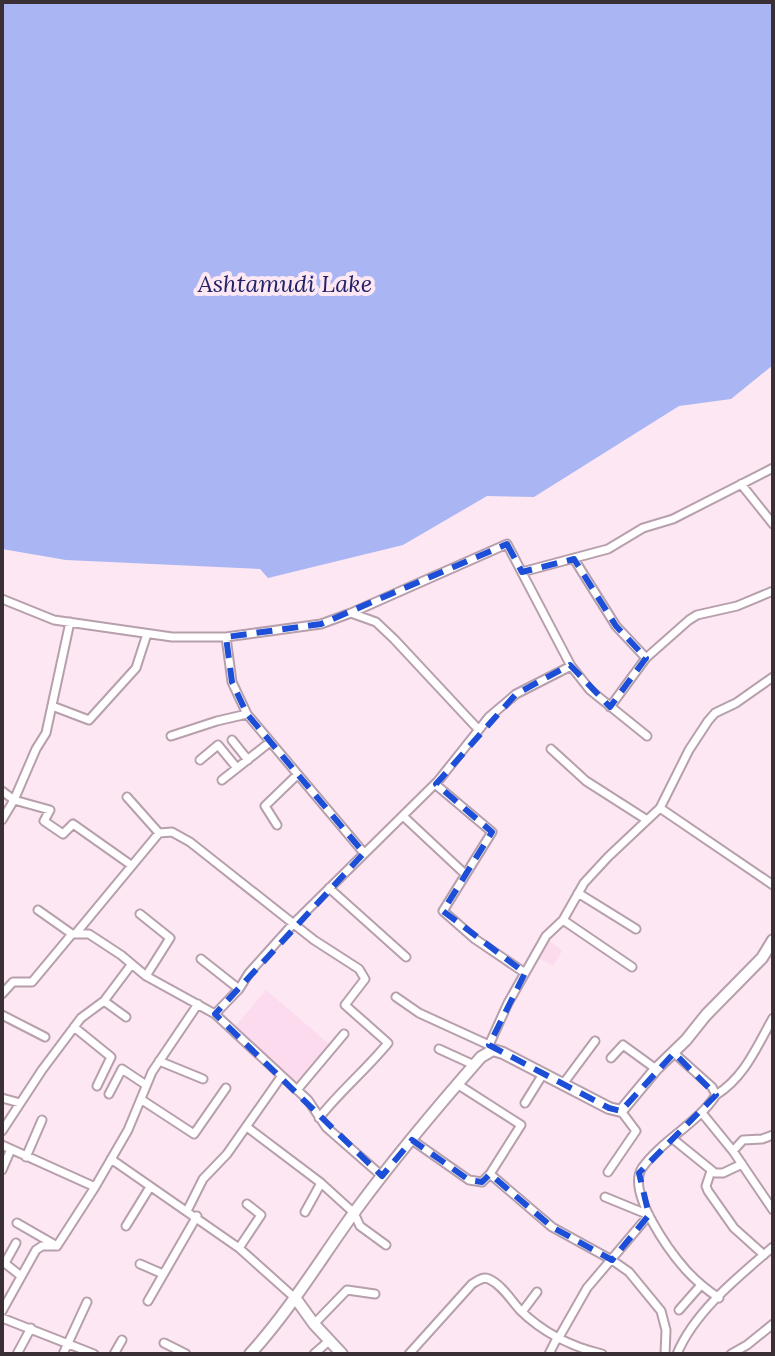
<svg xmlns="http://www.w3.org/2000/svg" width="775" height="1356" font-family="Lora,serif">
  <rect width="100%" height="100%" fill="#fce7f3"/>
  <path fill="#fddbee" d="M546,938l16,13 -9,15 -17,-9z
    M266,990l64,55 -34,41 -63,-57z"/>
  <path fill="#aab5f3" d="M2,2h771v363l-42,34 -52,7 -145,91 -47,-1 -84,49 -135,33 -8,-9 -194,-9 -64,-11z"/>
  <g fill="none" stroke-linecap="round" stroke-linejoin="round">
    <g stroke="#b79fac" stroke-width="11">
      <path id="street" d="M741,484l32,40
        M574,559l42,67 30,32
        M522,572l86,-23 35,-21 30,-9 100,-51
        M2,599l52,21 118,17h54l95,-13 30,-11 25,9 18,17 84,90
        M70,622l-24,111 -10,16 -22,51 36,10 -6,11 19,13 10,-10 58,41
        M226,637l6,45 15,32 117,139
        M571,666l19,24 57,46
        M52,706l37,14 47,-52 11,-34
        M610,707l36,-49 43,-38 8,-5 40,-9 36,-15
        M171,736l46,-15 30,-7
        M232,740l16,20
        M551,749l35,32 61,39
        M200,760l18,-15 19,23
        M222,780l48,-38
        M435,784l57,48 -49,79 32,28 50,34
        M2,791l12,9 -12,20
        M127,797l32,36
        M660,808l113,77
        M403,816l62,58
        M277,825l-12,-19 32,-31
        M329,888l77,69
        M578,893l58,36
        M38,910l34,24
        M140,914l30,24 -24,38
        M563,920l69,47
        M77,932l82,-99 13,-1 18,10 124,98 45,29 6,10 -20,26 43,38c-22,27 -48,48 -69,75
        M201,959l38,30
        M2,994l11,-12h19l40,-48h17l32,21 25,21 69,38 93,86 18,27 56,49
        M396,997l23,16 70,32
        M104,1001l22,16
        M215,1014l24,-25 10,-16 44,-49 145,-143 51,-64 27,-23 55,-28 -64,-122 -156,69
        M2,1015l43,22
        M74,1027l37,30 -14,29
        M439,1049l35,16
        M493,1050l-4,-5 19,-42 38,-67 17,-16 21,-37 24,-26 52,-49 29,-58 19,-29 7,-8 21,-10 37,-26
        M674,1053l38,34 4,8c-19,29 -54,45 -74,73 -16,24 28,84 44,102 10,11 21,20 33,28
        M611,1058l12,-13 33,24
        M159,1061l44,18
        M457,1084l64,41 -31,49
        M563,1084l32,-43
        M297,1090l47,-56
        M109,1094l13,-25 24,16
        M716,1095c29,-18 41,-49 57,-77
        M2,1098l18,5
        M142,1100l52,34 32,-46
        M525,1103l18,-29
        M702,1113l31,38 40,59
        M247,1127l74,56 33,30 6,13 26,19
        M2,1131l40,-61 39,-52 23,-17 27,-36
        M673,1139l42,34h8l19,-9
        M412,1140l57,40 13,2 8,-8 62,53 60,33 17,12 32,39 5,19 -1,24
        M2,1145l93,42 33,-57 24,-58 46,-68
        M733,1151l10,-11 19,-1 11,-4
        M26,1157l16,-37
        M111,1159l128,89 57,51
        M2,1170l9,-21
        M711,1171l-5,15 2,5 26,37 30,27
        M608,1172l28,-41 -15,-20
        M187,1211l16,-32 24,-25 54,-77
        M305,1212l16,-29
        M17,1223l40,23
        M126,1226l24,-39
        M239,1248l22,-33 -14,-11
        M2,1261l19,15
        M5,1263l11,-20
        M140,1264l23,10
        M148,1301l49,-85
        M679,1310l22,-25
        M2,1311l34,-61 6,-4h15l38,-59
        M522,1312l15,-20
        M2,1318l92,36
        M314,1324l33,-34 28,4
        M558,1339l29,-51 62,-73 -44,-18
        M164,1343l22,11
        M17,1354l14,-26
        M63,1354l24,-52
        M114,1354l8,-14
        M314,1354l16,-14
        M409,1354l63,-70c5,-3 11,-8 17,-5 13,6 22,21 31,31 22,22 52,37 82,44
        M549,1354l8,-16
        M677,1354c17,-42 62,-78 96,-107
        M731,1354l16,-9 26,-21"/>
    </g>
    <g stroke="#b79fac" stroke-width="14">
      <path id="secondary" d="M296,1299l18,25 28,30
        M250,1354c41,-45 71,-96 106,-144 39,-53 82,-104 125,-153l12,-7 10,3 106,55 12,3 35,-42 30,-29 20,-25 56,-57 11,-18"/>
    </g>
    <use href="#street" stroke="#fff" stroke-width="7"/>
    <use href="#secondary" stroke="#fff" stroke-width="10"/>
  </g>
  <path fill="none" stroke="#1d4ed8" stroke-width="6" stroke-dasharray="16 10" stroke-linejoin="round" d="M507,544l15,28 52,-13 42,67 30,32 -36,49 -40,-42 -54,29 -80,90 56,48 -49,79 82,62 -36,72 120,63 12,3 53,-58 42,42 -77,78 10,42 -37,45 -60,-33 -62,-53 -8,8 -13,-2 -57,-40 -30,36 -167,-162 149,-161 -117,-139 -15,-32 -6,-45 95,-13z"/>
  <g text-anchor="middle" stroke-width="8" stroke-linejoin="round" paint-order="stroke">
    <g font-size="24" font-style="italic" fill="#212267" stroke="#fce7f3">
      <text x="285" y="292">Ashtamudi Lake</text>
    </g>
  </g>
  <rect width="775" height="1356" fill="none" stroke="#392f35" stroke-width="8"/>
</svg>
